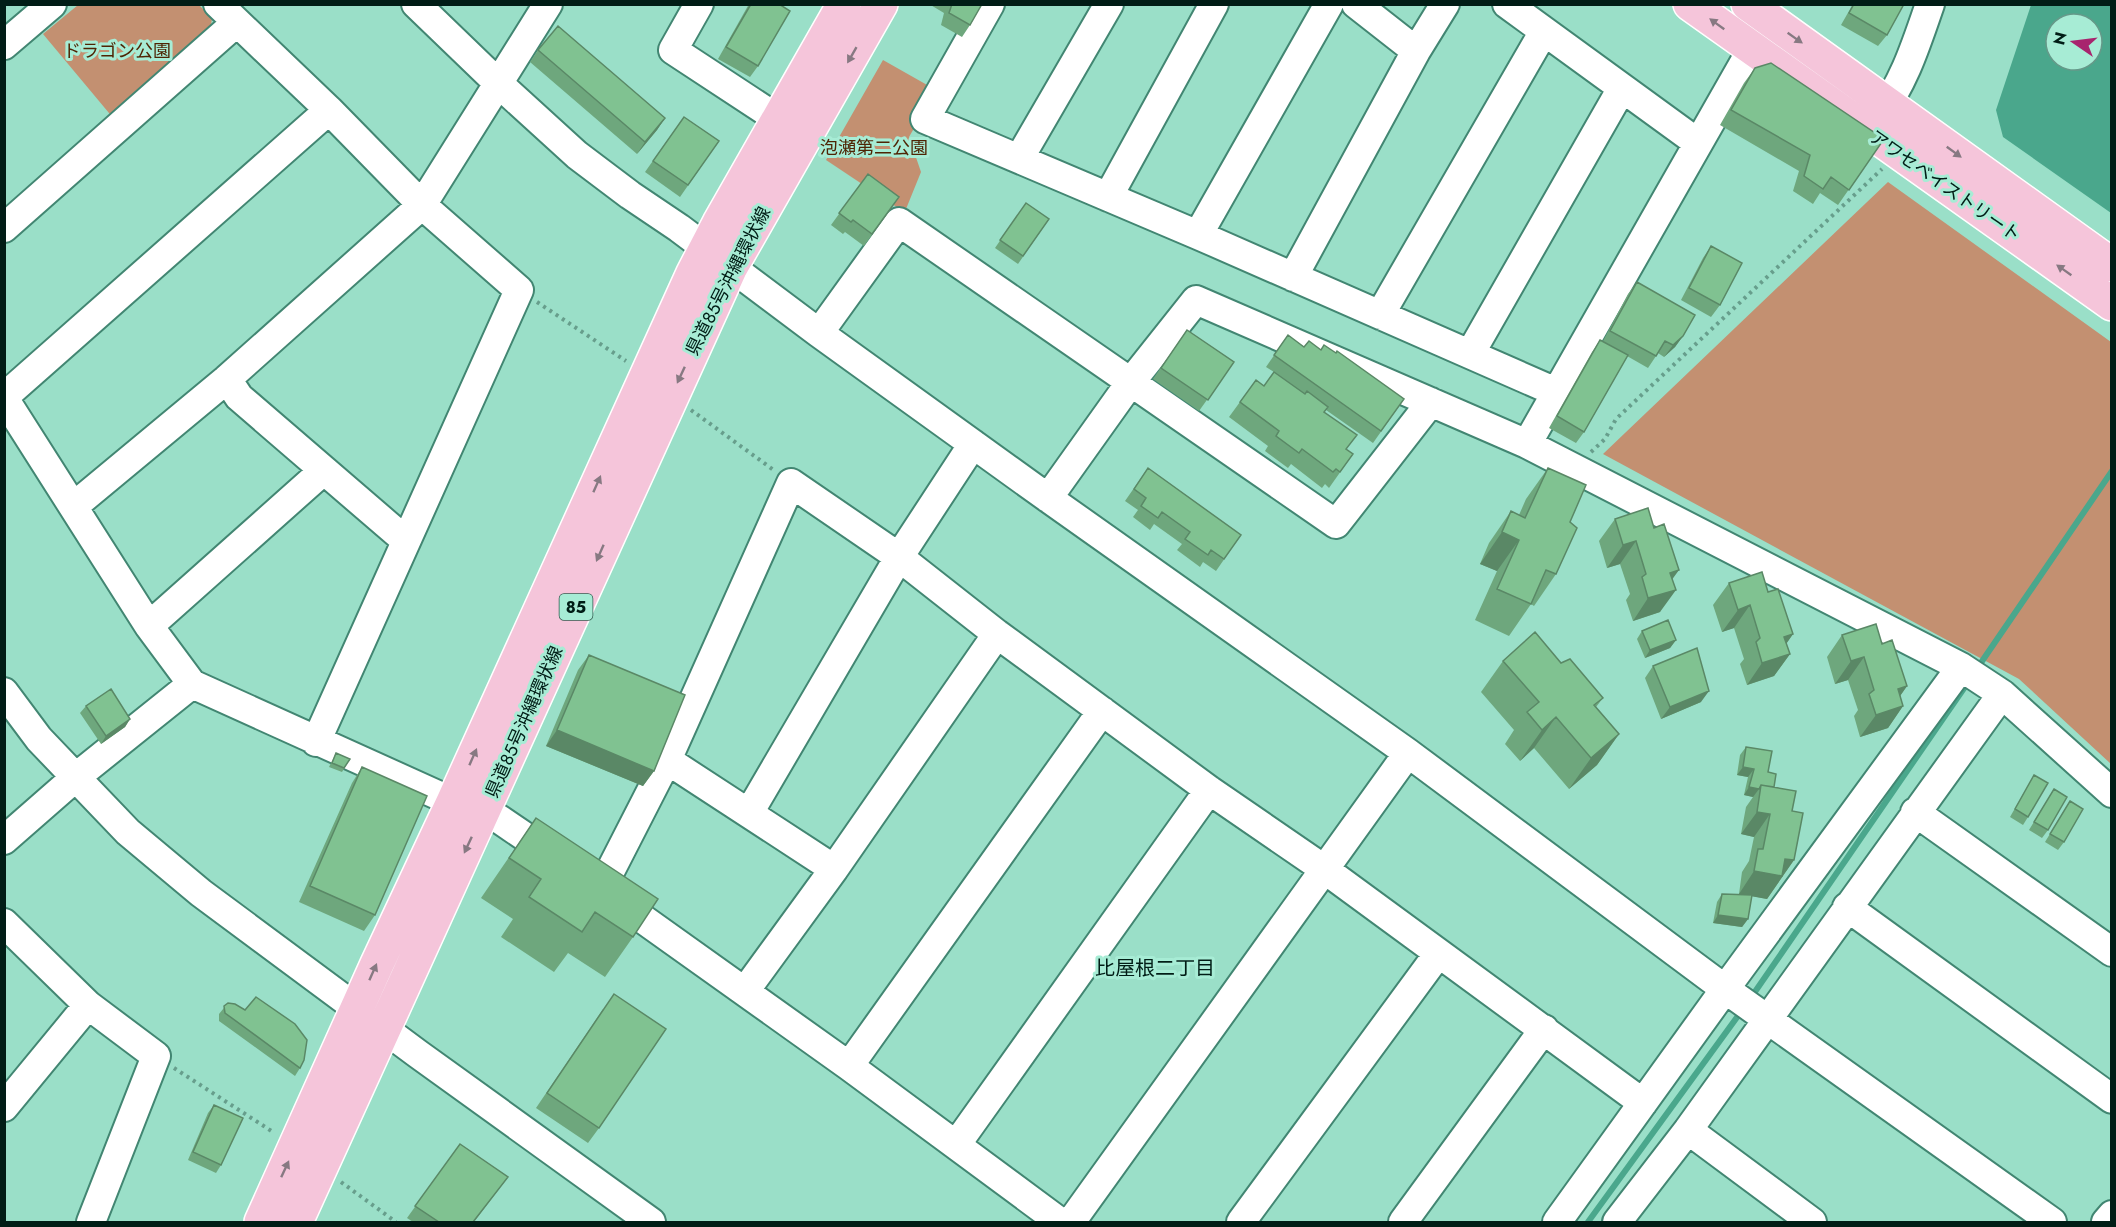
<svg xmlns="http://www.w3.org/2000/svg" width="2116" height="1227" font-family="Jost,'Noto Sans JP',sans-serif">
  <rect width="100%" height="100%" fill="#9adfc8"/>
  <path fill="#c39071" d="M78,5h121l13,13 -1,8 -97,93 -71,-85z
    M883,60l53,30 -27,47 12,35 -15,37 -5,1 -75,-50z
    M1888,182l223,160v422l-92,-85 -416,-225z"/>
  <path fill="#4aa78c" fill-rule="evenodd" d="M2031,5h80v208l-108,-76 -7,-27zM2056,24h36v36h-36z"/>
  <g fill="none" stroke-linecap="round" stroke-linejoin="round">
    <path stroke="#4aa78c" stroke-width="6" d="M1976,670l136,-199
      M1750,999l219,-318
      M1588,1222l155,-213"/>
    <g stroke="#428672" stroke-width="32">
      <path id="minor" d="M218,4l111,106 93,95 97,85 -203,452
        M416,4l82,79 79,72 53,40 49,33 140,105 229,165 360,255 317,236 327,233
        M699,4l-26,46 105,69
        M990,4l-65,115 273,116 358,157
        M1356,4l60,47
        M1507,4l191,139
        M4,45l48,-41
        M1875,123c29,-41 39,-72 55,-119
        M1019,159l90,-155
        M1108,197l106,-193
        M4,228l232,-205
        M1198,235l131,-231
        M1293,277l123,-226 29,-47
        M1380,315l164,-284
        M819,333l80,-111 437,302 95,-122
        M1470,354l152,-266
        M227,379l12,18 166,143
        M4,397l325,-287
        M4,398l145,228 43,58 261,118
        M1527,444l225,-395
        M1048,498l82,-115 66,-83 331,144 434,223 41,27 110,99
        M74,506l153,-127 195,-174 126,-201
        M149,626l174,-155
        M4,692l35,47 89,93 73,61 217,161 233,168
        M667,760l167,109
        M483,811l16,8 56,38
        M1915,812l197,140
        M749,813l150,-256 74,-113
        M4,840l72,-63 116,-93
        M601,889l66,-129 124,-277 108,74 98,77 212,156 115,79 319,234
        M612,897l237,169 211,156
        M1847,907l265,192
        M4,923l84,82 68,51 -65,166
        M745,991l89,-122 163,-235
        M849,1066l253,-355
        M4,1107l84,-102
        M1688,1130l124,92
        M956,1145l253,-355
        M1071,1222l337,-469
        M1241,1222l197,-268
        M1403,1222l141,-193
        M1557,1222l168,-233 236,-322
        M1617,1222l71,-92 314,-436
        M2106,1222l6,-7"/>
    </g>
    <g stroke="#fff" stroke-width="36">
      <path id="major" d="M1690,4l422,300
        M1748,4l364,261
        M261,1222l116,-258 76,-162 240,-529 26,-50 125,-219
        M296,1222l435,-955 150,-263"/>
    </g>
    <path stroke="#679e8c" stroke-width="4" stroke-dasharray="3 4.5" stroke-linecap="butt" d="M537,302l89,59
      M691,410l84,61
      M1591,452l14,-13 11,-20 266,-250
      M174,1068l99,64
      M341,1182l55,40"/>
    <use href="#minor" stroke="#fff" stroke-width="28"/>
    <use href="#major" stroke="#f5c5da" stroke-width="33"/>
  </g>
  <path fill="#6ea77d" d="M749,4h30l-21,62 -8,11 -32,-18z
    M929,4h53l-12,21 -8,12 -21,-12 3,-12z
    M1853,4h51l-17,31 -9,11 -37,-21z
    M538,50l127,68 -8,12 -20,24 -107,-92z
    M1755,68l129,71 -46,66 -18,-12 -7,11 -20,-13 6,-20 -79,-46 24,-42z
    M684,117l35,24 -39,56 -35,-25z
    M868,174l31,23 -35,49 -19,-14 -2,2 -12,-9z
    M1026,203l23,16 -31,45 -23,-16z
    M1711,246l9,59 -9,12 -30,-17 22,-42z
    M1637,282l46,54 -8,11 -11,10 -6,-4 -10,15 -21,-12 -43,76 -8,11 -27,-15 43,-76 8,-12 3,1 25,-47z
    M1187,330l47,32 -35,49 -46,-32z
    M1288,335l16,12 100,52 -31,44 -47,-33 -2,2 23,38 6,4 -24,34 -4,-4 -3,4 -31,-24 -3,4 -23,-17 3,-5 -39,-29 27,-37 8,6 10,-14 -8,-5z
    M1148,468l93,67 -25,36 -13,-9 -3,5 -23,-17 5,-6 -28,-20 -4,6 -17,-13 5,-7 -13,-9z
    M1548,468l22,54 -14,52 -22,32 -3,-2 -22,32 -34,-16 22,-49 -17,-7 9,-21 22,-32 8,4 7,-16z
    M1615,519l39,9 18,51 -12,33 -27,9 -7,-21 4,-6 -10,-30 -13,4 -8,-27z
    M1729,583l39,9 25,42 -7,10 4,10 -16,22 -27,9 -7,-21 4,-5 -10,-31 -12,4 -9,-27z
    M1642,631l34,9 -6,8 -25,10 -8,-19z
    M1842,635l40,9 25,42 -7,10 3,10 -15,22 -28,9 -6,-21 4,-6 -10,-30 -13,4 -8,-27z
    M589,655l65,116 -11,15 -97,-40 32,-76z
    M1503,661l100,37 -7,9 23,27 -22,31 -28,24 -35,-41 -14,13 -15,-17 9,-14 -33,-38z
    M1653,666l48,36 -40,17 -16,-41z
    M86,706l44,13 -5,8 -24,17 -21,-31z
    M1746,747l22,25 6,15 18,24 2,49 -27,39 -15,-3 -4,23 -6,8 -29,-4 4,-21 5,-8 25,1 -8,-1 3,-22 7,-11 5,-24 -13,-3 5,-27 7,-10 -9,-2 4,-18 -11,-2 3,-20z
    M336,753l14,6 -8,13 -13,-5z
    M362,767l13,148 -11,16 -65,-29 53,-119z
    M2034,775l-6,42 -5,8 -13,-8z
    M2054,789l-6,41 -6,8 -13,-8z
    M2070,801l-6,41 -6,8 -13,-8z
    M536,818l97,119 -28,40 -37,-24 -14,19 -53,-35 12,-18 -32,-21z
    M228,1003l17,7 55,58 -5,8 -76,-55v-7z
    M603,1009l-4,119 -11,15 -52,-35z
    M214,1105l7,60 -5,8 -28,-13 20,-47z
    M460,1144l48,33 -9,12 -25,33h-61l-6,-4z"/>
  <path fill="#5a8866" d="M665,118l-8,12 -20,24 8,-12z
    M1683,336l-8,11 -11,10 9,-12z
    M1502,532l17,8 -22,31 -17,-7z
    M1636,541l-16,23 -13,4 16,-23z
    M1679,570l-16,22 7,-19z
    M1676,590l-16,22 -27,9 15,-23z
    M1750,605l-16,23 -12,4 16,-22z
    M1793,634l-16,23 7,-20z
    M1676,640l-6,8 -25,10 5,-8z
    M1790,654l-16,22 -27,9 15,-22z
    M1864,657l-16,23 -13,4 16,-23z
    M1907,686l-16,23 7,-20z
    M1709,691l-8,11 -40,17 9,-12z
    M1903,706l-15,22 -28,9 16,-22z
    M1556,717l-22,31 -14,13 22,-31z
    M130,719l-5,8 -24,17 5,-8z
    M557,730l97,41 -11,15 -97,-40z
    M1619,734l-22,31 -28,24 22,-31z
    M1743,767l11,2 -6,8 -11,-2z
    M1749,787l10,2 -6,8 -9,-2z
    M1757,812l13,2 -16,23 -13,-3z
    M1785,859l9,1 -27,39 -28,-5 15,-23z
    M1718,915l30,4 -6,8 -29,-4z"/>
  <path fill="#80c291" stroke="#5a8866" stroke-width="1.5" d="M751,4h28l11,7 -32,55 -32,-19z
    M952,4h30l-12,21 -21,-12z
    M1854,4h50l-17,31 -38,-22z
    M558,26l107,92 -20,24 -107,-92z
    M1771,63l113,76 -35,51 -18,-13 -8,12 -19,-13 6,-21 -79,-45 24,-42z
    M684,117l35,24 -31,44 -35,-24z
    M868,174l31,23 -27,37 -19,-14 -2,2 -12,-9z
    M1026,203l23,16 -26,37 -23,-16z
    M1711,246l31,17 -22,42 -31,-17z
    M1637,282l58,33 -12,21 -10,9 -8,-4 -9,15 -46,-25z
    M1187,330l47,32 -26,38 -47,-32z
    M1288,335l16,12 5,-6 12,9 3,-5 12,8 1,-2 67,48 -23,32 -107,-76z
    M1600,340l28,15 -44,77 -27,-16z
    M1274,372l31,22 2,-3 21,16 -4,5 33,23 -11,14 7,5 -13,18 -4,-3 -3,3 -31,-23 -3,4 -23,-17 3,-5 -39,-29 16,-22 8,6z
    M1148,468l93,67 -17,24 -13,-9 -3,5 -23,-16 5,-7 -28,-20 -4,6 -17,-12 5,-8 -12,-9z
    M1548,468l38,17 -16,37 7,6 -21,46 -10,-4 -15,34 -34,-15 22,-49 -17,-8 9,-21 14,7z
    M1648,508l6,20 10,-4 15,46 -9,3 6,17 -28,8 -6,-21 4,-3 -10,-33 -13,4 -8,-26z
    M1762,572l6,20 10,-3 15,45 -9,3 6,17 -28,9 -6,-21 4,-4 -10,-33 -12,5 -9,-27z
    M1668,620l8,20 -26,10 -8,-19z
    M1876,624l6,20 10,-4 15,46 -9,3 5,17 -27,9 -7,-21 5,-4 -10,-33 -13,4 -9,-26z
    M1535,632l26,31 9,-4 33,39 -9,7 25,29 -28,24 -35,-41 -14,13 -15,-18 12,-10 -36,-41z
    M1697,648l12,43 -39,16 -17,-41z
    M589,655l96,40 -31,76 -97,-41z
    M111,689l19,30 -24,17 -20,-30z
    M1746,747l26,4 -4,21 8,2 -2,13 -13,-2 -2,4 -10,-2 5,-18 -11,-2z
    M336,753l14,6 -6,9 -12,-5z
    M362,767l65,29 -52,119 -65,-29z
    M2034,775l14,8 -20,34 -13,-8z
    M1761,785l35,6 -4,20 11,2 -9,47 -9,-1 -3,17 -28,-5 4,-22h5l7,-35 -13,-2z
    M2054,789l13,8 -19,33 -14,-8z
    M2070,801l13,8 -19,33 -14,-8z
    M536,818l122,81 -25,38 -38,-25 -13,20 -53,-35 12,-18 -32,-21z
    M1722,894l30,1 -4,24 -30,-4z
    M614,994l52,35 -67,99 -52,-35z
    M256,997l39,27 12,16 -3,20 -4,8 -75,-55 -1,-7 4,-3 7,1 10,6z
    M214,1105l29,13 -22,47 -28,-13z
    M460,1144l48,33 -35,45h-34l-24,-16z"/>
  <defs><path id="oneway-solid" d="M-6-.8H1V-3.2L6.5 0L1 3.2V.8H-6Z" transform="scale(1.5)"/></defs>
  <g fill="#877982">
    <use href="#oneway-solid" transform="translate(1717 24) rotate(-144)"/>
    <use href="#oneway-solid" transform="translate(1795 38) rotate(35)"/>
    <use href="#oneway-solid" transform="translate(852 55) rotate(120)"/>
    <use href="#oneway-solid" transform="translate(1954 152) rotate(36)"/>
    <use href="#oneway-solid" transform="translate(2064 270) rotate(-145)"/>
    <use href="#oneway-solid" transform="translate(681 375) rotate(115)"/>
    <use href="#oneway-solid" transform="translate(597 484) rotate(-66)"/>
    <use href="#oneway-solid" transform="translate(600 553) rotate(114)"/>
    <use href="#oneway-solid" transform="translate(473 757) rotate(-66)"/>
    <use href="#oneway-solid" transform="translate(468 845) rotate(115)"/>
    <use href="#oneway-solid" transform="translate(373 972) rotate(-66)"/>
    <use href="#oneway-solid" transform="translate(285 1169) rotate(-65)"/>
  </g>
  <g text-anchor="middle" stroke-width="6" stroke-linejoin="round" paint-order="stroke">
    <rect fill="#a7ecd5" stroke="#335b4f" stroke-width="1.5" x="559.5" y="594" width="33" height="26" rx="4.5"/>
    <g font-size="16" font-weight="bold" fill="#011d16">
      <text x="576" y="613">85</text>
    </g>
    <g font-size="18" fill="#4e2404" stroke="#a7ecd5">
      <text x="117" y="57">ドラゴン公園</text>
      <text x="874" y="154">泡瀬第二公園</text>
    </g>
    <g font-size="18" fill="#011d16" stroke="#a7ecd5">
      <text transform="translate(1945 186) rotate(35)" y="6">アワセベイストリート</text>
      <text transform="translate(728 281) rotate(-63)" y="6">県道85号沖縄環状線</text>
      <text transform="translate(524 722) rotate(-66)" y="6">県道85号沖縄環状線</text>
    </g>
    <g font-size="20" fill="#011d16" stroke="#a7ecd5">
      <text x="1155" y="975">比屋根二丁目</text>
    </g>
  </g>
  <rect width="2116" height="1227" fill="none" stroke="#011d16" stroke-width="12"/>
  <g transform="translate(2074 42) rotate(284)"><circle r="28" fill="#a7ecd5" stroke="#659989" stroke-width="1.5"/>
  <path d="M0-4.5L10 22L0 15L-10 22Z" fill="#a8246e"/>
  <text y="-9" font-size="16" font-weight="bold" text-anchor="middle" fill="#011d16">N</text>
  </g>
</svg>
